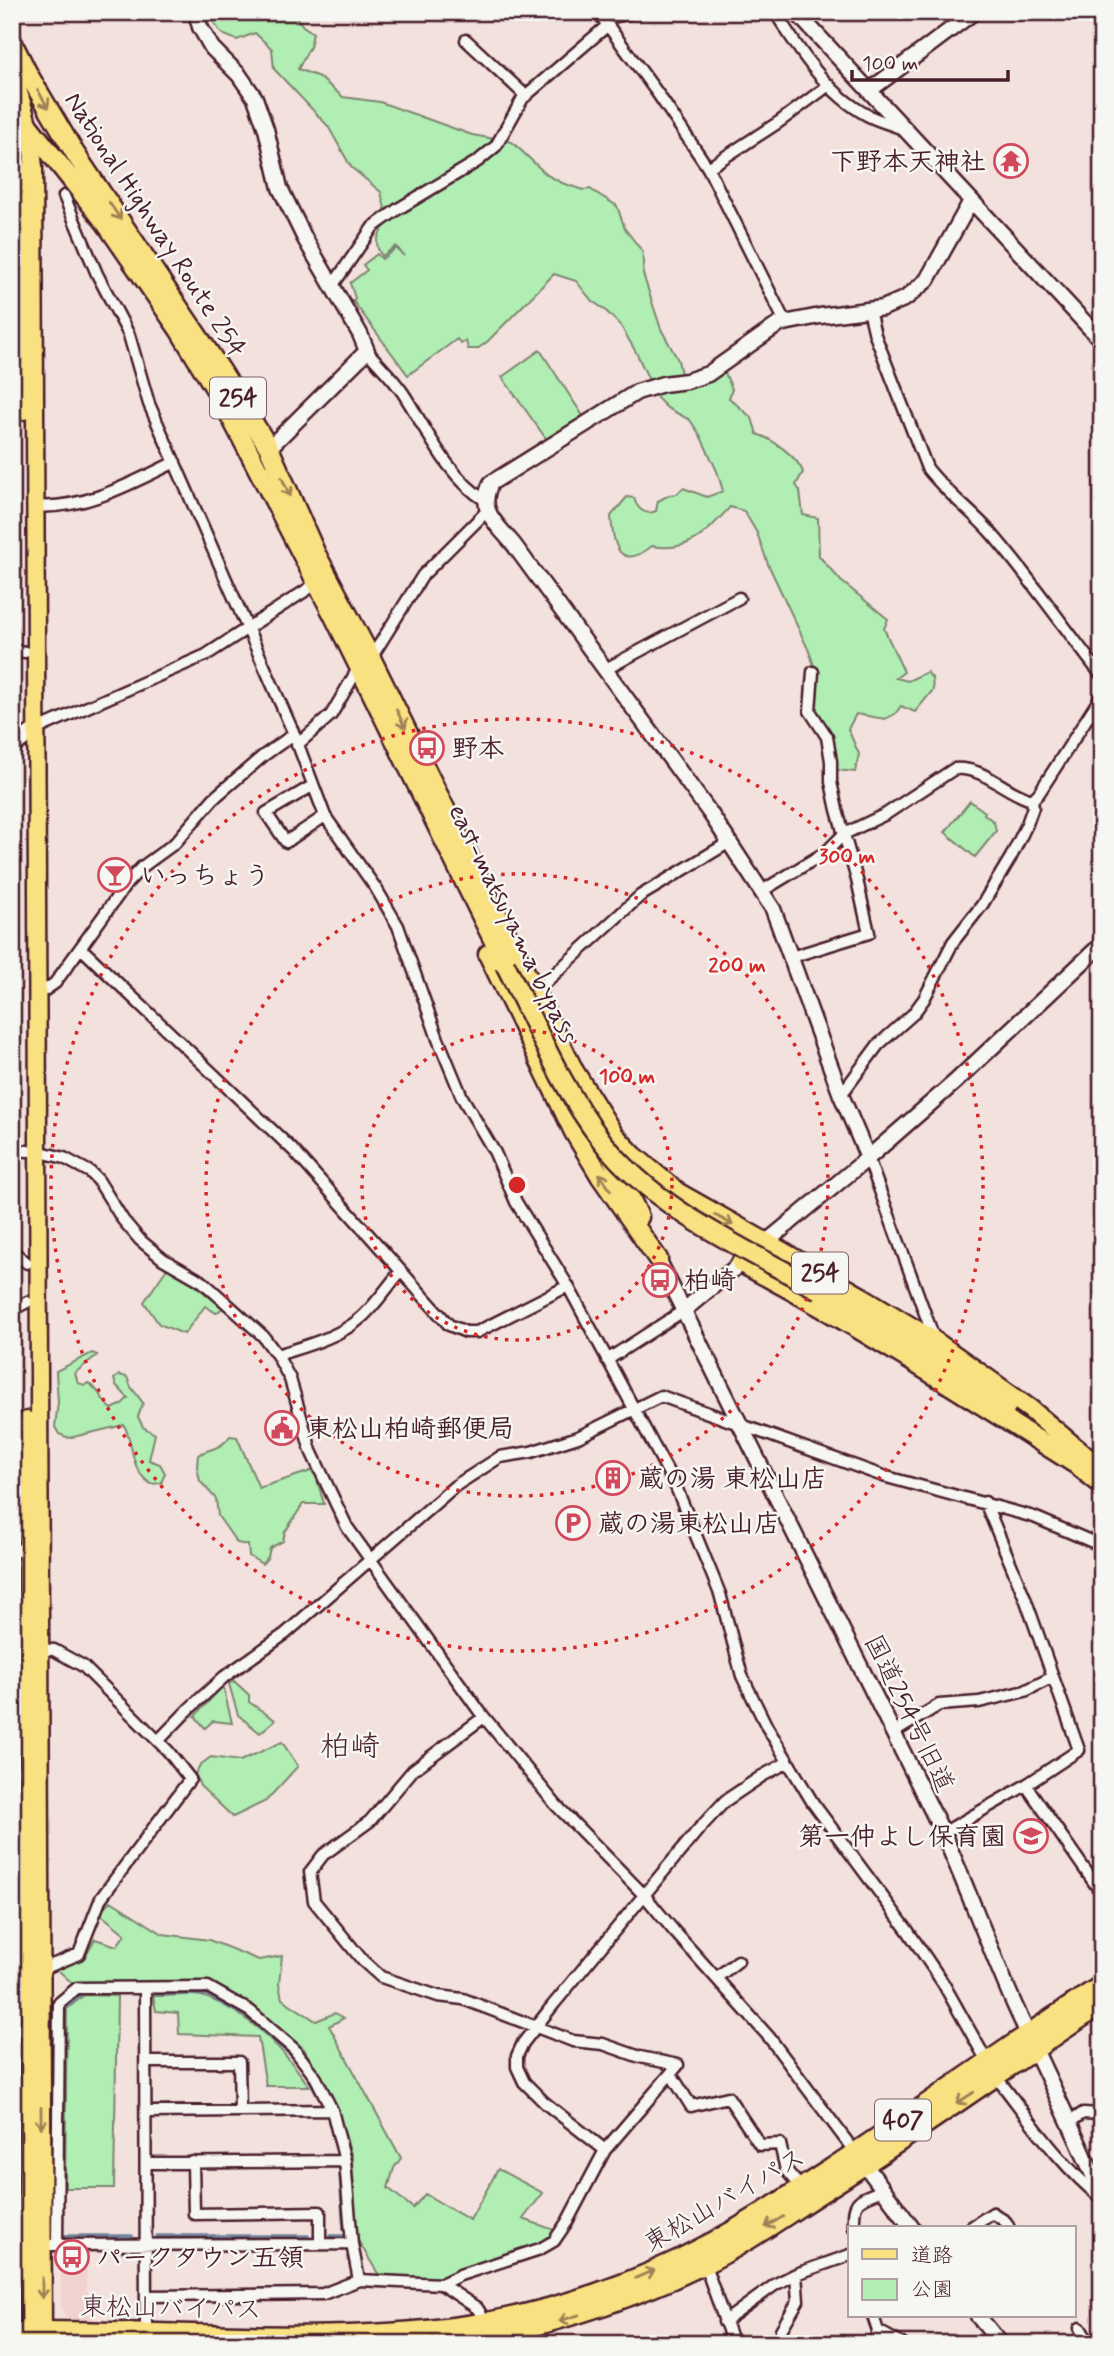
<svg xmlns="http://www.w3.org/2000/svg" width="1114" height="2356" font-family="Mynerve,'Klee One',sans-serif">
  <rect width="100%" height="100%" fill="#f2e1dd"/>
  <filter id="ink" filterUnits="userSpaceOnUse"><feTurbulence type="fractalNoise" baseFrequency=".0143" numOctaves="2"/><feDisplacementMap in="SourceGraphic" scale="14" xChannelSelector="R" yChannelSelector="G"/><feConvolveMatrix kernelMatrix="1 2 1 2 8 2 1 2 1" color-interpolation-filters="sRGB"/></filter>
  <g filter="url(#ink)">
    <path fill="#f0d2ce" d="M12,380h3v268h-3z
      M71,2248h16l-1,40 8,17 1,16h-24l-6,-6 -4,-9v-50z"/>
    <path fill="#b0eeb4" stroke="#7d8670" stroke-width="2" d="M206,12h86l11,14 10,7 -3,14 -12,22 21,8 24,20 37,5 92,33 40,7 35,33 15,8 21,7 7,-1 27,17 8,23 17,22 2,11 -1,12 11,34 7,21 17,31 6,27h10l31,-14 7,16 -3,9 23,20 5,16c15,5 40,22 46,38l-7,13 4,6 3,24 15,3 1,38 22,25 47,38 -4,10 20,43 -8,6 12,3 19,-9 5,6 1,12 -18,22 -14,-6 -6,8 -10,5 -29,-5 -8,15 11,25 -4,18 -19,-2 -3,-23 -17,-39 -1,-39 -6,-18 -41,-87 -11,-31 -13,-22 -14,-4c-24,26 -40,46 -78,39 -33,26 -39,-1 -41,-30l16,-19 7,1c3,11 11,18 22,13l2,-10 11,-6 8,-1 6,-6 24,9 16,-6 -6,-20 -17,-36 -10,-15 -23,-12 -10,-10 -20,-44 -16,-28 -17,-17 -12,-8 -16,-20 -22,-7 -67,68 -10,7h-9l-2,-8 -5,3 -4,-5 -49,36 -55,-74 2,-3 -5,-15 17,-13 -4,-5 14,-11 5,5 14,-11 8,8 -8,-10 -14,10c-10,-14 -3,-22 6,-35l-7,-29 -30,-25 -23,-41 -54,-57 -2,-20 -17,-16 -18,7 -15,-6z
      M540,350l43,66 -36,24 -45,-63z
      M970,801l15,11 -1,2 10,8 2,9 -21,26 -30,-25z
      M168,1267l18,11 37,30 -7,5 -11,-7 -21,28 -25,-10 -15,-22z
      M92,1353l5,2 -22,18 3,10 7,2 3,-2c12,6 13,18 24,26l9,-4 7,-7 -12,-13 -2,-6 5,-4 8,2 4,10 12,16 -5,14 5,10 12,7 -6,26 11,4 5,9 -4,10 -10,1c-22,-14 -16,-38 -27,-59l-55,13 -10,-4 -4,-7 3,-25 -2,-31z
      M230,1436l7,1 22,51 52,-17 5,5 8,28h-21l-18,28 -2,9 -13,7 -2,9 -6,7 -13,-8 -1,-11 -11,-2 -19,-27 -2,-17 -16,-18 -3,-14 1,-12c12,-7 24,-6 32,-19z
      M234,1681l15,14v7l26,18 -15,13 -22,-18 -9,-31z
      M223,1686l9,37 -19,-2 -8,7 -10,-12z
      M282,1742l16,24 -32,35 -33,16 -33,-31 -5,-12 5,-9 11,-8 29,4z
      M12,1898h8l-2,101 -6,-1z
      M111,1901l52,33 46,6 50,20 23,-4 -3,28 3,15 34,22 19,-8 9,5 -15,8 72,132 -7,10 -6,20 25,20 12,-14 45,26 28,-51 45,24 -20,26 34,12 -5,8 -114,43 -20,-5 -39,-2 -22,-36 -5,-82 -17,-55 -31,-53 -51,-42 -41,-22 -141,-3 -13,-12 26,-12 11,-19 22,7 8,-12 -26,-21z
      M84,1995l33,1 -3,192h-49l2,-179z
      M153,1996c16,1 40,-4 55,2 42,16 76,52 101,88h-43l-8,-49 -79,-3 -1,-21 -22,-2z"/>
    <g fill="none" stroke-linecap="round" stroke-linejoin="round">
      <path stroke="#6f819c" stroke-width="3.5" d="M157,1994h49l40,22 54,47 19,34
        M329,2122l7,26
        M340,2174l4,56
        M62,2184l3,-176 16,-14
        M63,2236h69
        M157,2236h151
        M330,2236h14
        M348,2257l4,12"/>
      <path stroke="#d0bab9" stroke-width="10" stroke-dasharray="10 5" stroke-linecap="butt" d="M12,2003h47"/>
      <g stroke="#4a1f2b" stroke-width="15">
        <path id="street" d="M598,12l60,82 50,74 77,154
          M775,12c23,37 52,82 92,103 11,6 24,9 36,14
          M603,19l33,-7
          M466,40l60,56
          M708,168l71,-46 50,-37
          M64,196l33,78 32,61 20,69 145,330 31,82 52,74 21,36 40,113 24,58 33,56 21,49 52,84 108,201 44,107 22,82 25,51 46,76 95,128 35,52 45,80
          M333,285l40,-58 25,-18 80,-48 18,-15 27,-48 85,-73
          M869,310l6,25 52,133c19,25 45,43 65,66 39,45 73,95 110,142
          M367,351c12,14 26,27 36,42 23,35 45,85 82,107
          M35,506c49,4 97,-23 140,-44
          M12,650l13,2
          M371,658l52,-83 64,-64
          M604,670l135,-72
          M35,730l171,-75 113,-73
          M297,745l34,-30 28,-48
          M312,786l-46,27 20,29 39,-26
          M762,891l64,-39 18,-18 42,-20 68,-45c30,-3 51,24 78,31l7,-7 63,-98
          M82,949l212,202 155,174 17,7h11l91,-46
          M791,957l78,-24 -12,-53 -20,-70 -6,-28v-21l-4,-24 -17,-26 3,-39
          M536,991l104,-95 88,-53
          M36,992l9,-2 10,-7 72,-100 15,-16 33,-24 39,-45 49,-42 31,-22
          M841,1095l37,-50 35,-31 11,-15 29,-57 29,-37 29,-48 16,-33 6,-17 -1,-7
          M12,1150l16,1
          M37,1151l27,7 26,14 8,8 25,40 17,20 23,19 40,23 60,54 14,19 13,24 21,72 36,76 133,185 76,93 89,91 29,35 95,106 88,118
          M868,1158l66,180
          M12,1251l15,12
          M12,1310l15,-8
          M277,1355c28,-9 63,-18 85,-38 14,-13 26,-31 39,-46
          M607,1360l76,-49
          M12,1553l19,-9
          M40,1649l14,1 29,16 85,85 22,28 -89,119 -22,56 -39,16
          M484,1717l-71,53 -43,51 -47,34 -13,17 4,29 49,60 18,16 57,19 25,3 110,42 30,3 37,13 38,8
          M893,1733l46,-28 40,-3 46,-11 28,-14
          M158,1741l32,-33 34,-31 61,-43 170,-148 45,-29 31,-5 47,-15 83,-41 222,80 151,41 68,29
          M1026,1785l76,109
          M943,1833l83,-48 53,-35 -54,-152 -40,-96
          M716,1978l22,-17
          M145,1988l1,344
          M146,2062h93l1,49
          M671,2074l20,32 37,-9 32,48 20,-1 6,26 15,18
          M997,2078c33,42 63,87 104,120
          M147,2112l185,-2
          M1070,2122l13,-9 19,1
          M605,2150l-60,-47 -21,-21 -7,-15v-11l6,-13 30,-38 145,-175 27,-29 37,-25 26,-14
          M193,2162l1,52 126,-2v31
          M146,2163l199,-2
          M12,2182l1,63
          M854,2228c-1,-29 3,-28 29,-38
          M970,2228l23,-15 13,9 3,6
          M12,2245h17
          M51,2245l301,-1
          M57,2245l2,-242 18,-15 131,-1 42,24 44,38 22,29 16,32 13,51 7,83 7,36 -36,14 -176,2
          M705,2265l28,79
          M359,2280l82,4 36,24 24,36
          M441,2284l19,-9 80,-26 14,-8 13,-19 38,-72 73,-85
          M873,2316l5,15 -4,13
          M724,2322l52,-38 20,-10 54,-19
          M1080,2328l10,16
          M781,2330l17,-29 -2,-27
          M878,2331l24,13"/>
      </g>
      <g stroke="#4a1f2b" stroke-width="19">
        <path id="secondary" d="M196,12l4,15 12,21 27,27 16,23 11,31 14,59 25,51 55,95 7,17 -98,97
          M796,12l306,329
          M870,90l104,-78
          M12,747l23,-17
          M868,1158l-27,-63 -68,-186 -63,-96 -196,-268c-17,-21 -37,-34 -23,-62l146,-91 26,-8 24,-3 21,-7 71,-50 41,-8 63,-8 23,-10 21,-18 44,-79
          M658,1259l285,574c25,57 47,116 72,173 29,64 60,126 87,190
          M683,1311l185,-153 87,-76 147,-138
          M865,2165l47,63
          M978,2316l23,28"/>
      </g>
      <g stroke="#4a1f2b" stroke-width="21">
        <path id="primary" d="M12,68l17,59 5,40 9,2177
          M12,139l10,48 2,224
          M12,2332l18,-1 -3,-86 2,-225 -2,-600"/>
      </g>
      <g stroke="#4a1f2b" stroke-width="23">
        <path id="highway" d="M12,42l16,32 48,81 146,217 47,76 46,104 56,106 203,413 40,64 19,20 44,37 185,105 74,45 94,67 72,61
          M12,105l93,117 75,109 42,69 112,216 171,348
          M488,954l86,178 27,45 57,82
          M608,1150l31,67
          M741,1263c116,61 225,132 336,202
          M819,1290l102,60 85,57
          M1068,1458l34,27
          M29,2344l1,-13c149,-1 308,16 456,-9 73,-13 149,-39 215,-74 45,-23 87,-52 129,-79 92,-60 180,-125 272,-184
          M457,2344c85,-17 168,-41 246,-79 41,-20 80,-48 118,-72 95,-60 187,-126 281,-189"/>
      </g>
      <use href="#street" stroke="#f6f6f2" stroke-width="10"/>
      <use href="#secondary" stroke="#f6f6f2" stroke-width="14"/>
      <use href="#primary" stroke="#f9e181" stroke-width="16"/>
      <use href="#highway" stroke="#f9e181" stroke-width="18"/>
      <g stroke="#4a1f2b" stroke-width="23" stroke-linecap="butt">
        <path id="highway-bridge" d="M505,964c30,59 56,124 97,177 54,69 142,107 217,149"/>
      </g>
      <use href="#highway-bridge" stroke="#f9e181" stroke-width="18"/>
    </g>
    <defs><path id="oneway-shaft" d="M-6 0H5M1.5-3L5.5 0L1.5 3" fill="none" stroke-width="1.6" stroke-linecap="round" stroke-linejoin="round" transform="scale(1.75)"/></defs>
    <g stroke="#a28056">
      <use href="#oneway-shaft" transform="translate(43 99) rotate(60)"/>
      <use href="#oneway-shaft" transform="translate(115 211) rotate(56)"/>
      <use href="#oneway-shaft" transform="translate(286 487) rotate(66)"/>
      <use href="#oneway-shaft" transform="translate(401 719) rotate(64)"/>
      <use href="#oneway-shaft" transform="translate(605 1182) rotate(-124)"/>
      <use href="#oneway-shaft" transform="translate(724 1220) rotate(29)"/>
      <use href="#oneway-shaft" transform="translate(965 2098) rotate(147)"/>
      <use href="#oneway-shaft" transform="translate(41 2118) rotate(90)"/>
      <use href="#oneway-shaft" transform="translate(774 2222) rotate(149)"/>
      <use href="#oneway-shaft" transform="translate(645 2274) rotate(-23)"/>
      <use href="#oneway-shaft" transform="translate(42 2288) rotate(90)"/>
      <use href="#oneway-shaft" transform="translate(569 2318) rotate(163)"/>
    </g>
  </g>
  <g fill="none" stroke="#d62828" stroke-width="3.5" stroke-dasharray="3.5 7">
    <circle cx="517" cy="1185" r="155"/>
    <circle cx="517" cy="1185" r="311"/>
    <circle cx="517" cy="1185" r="466"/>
  </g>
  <defs>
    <g id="temple-ring" transform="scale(1.75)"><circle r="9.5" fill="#f6f6f2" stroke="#d1495b" stroke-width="1.5"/><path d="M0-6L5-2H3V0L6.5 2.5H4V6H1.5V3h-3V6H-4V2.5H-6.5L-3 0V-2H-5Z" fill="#d1495b"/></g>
    <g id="bus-ring" transform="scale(1.75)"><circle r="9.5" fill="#f6f6f2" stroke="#d1495b" stroke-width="1.5"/><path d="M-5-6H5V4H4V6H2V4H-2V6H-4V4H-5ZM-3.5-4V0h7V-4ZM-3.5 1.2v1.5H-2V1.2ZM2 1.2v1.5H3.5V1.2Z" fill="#d1495b"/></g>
    <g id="bar-ring" transform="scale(1.75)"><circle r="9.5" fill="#f6f6f2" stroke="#d1495b" stroke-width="1.5"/><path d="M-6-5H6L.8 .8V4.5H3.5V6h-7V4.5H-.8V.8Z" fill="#d1495b"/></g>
    <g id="civic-ring" transform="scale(1.75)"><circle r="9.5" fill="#f6f6f2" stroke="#d1495b" stroke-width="1.5"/><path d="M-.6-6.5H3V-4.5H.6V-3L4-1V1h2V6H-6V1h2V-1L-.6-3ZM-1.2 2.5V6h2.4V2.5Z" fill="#d1495b"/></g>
    <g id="building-ring" transform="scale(1.75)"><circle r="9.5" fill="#f6f6f2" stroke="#d1495b" stroke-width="1.5"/><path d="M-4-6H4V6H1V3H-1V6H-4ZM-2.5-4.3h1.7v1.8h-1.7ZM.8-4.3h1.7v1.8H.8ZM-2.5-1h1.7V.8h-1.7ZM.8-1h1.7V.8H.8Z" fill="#d1495b"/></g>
    <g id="parking-ring" transform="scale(1.75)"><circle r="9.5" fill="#f6f6f2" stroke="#d1495b" stroke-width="1.5"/><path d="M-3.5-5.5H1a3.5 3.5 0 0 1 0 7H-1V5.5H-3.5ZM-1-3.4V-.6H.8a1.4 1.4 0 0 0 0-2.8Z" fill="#d1495b"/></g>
    <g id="school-ring" transform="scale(1.75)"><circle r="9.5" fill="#f6f6f2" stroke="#d1495b" stroke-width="1.5"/><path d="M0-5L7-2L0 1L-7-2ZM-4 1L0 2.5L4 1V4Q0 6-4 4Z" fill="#d1495b"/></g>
  </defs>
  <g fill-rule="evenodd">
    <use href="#temple-ring" x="1011" y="161"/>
    <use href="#bus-ring" x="427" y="748"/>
    <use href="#bar-ring" x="115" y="875"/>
    <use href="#bus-ring" x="660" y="1280"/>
    <use href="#civic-ring" x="282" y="1428"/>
    <use href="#building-ring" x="613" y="1478"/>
    <use href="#parking-ring" x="573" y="1523"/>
    <use href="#school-ring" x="1031" y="1836"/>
    <use href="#bus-ring" x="72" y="2257"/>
  </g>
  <g text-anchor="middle" stroke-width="5" stroke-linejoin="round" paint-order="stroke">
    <g fill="#f6f6f2" stroke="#7e6067" stroke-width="2">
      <rect x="210" y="377.5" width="56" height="41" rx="5"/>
      <rect x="792" y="1252.5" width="56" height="41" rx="5"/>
      <rect x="875" y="2099.5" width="56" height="41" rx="5"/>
    </g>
    <g font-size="24" font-weight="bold" fill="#4a1f2b">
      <text x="238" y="406">254</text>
      <text x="820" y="1281">254</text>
      <text x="903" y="2128">407</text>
    </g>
    <g font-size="26" font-weight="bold" fill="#4a1f2b" stroke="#f6f6f2" text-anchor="start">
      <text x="986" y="170" text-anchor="end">下野本天神社</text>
      <text x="452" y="757">野本</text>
      <text x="140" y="884">いっちょう</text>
      <text x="684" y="1289">柏崎</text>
      <text x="306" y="1437">東松山柏崎郵便局</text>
      <text x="638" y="1487">蔵の湯 東松山店</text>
      <text x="598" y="1532">蔵の湯東松山店</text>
      <text x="1006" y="1845" text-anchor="end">第一仲よし保育園</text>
      <text x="96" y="2266">パークタウン五領</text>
    </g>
    <g font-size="26" fill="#4a1f2b" stroke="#f6f6f2">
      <text transform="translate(156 224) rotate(57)" y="9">National Highway Route 254</text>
      <text transform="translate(514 923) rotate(64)" y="9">east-matsuyama bypass</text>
      <text transform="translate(910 1713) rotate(64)" y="9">国道254号旧道</text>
      <text transform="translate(724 2199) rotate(-30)" y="9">東松山バイパス</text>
      <text transform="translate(171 2307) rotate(1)" y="9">東松山バイパス</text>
    </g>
    <g font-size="30" fill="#4a1f2b" stroke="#f6f6f2">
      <text x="350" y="1756">柏崎</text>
    </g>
  </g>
  <circle cx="517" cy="1185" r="10" fill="#d62828" stroke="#f6f6f2" stroke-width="3.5"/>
  <g font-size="21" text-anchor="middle" font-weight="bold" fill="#d62828" stroke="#f6f6f2" stroke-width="5" stroke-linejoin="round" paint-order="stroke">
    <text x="847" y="863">300 m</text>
    <text x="737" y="972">200 m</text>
    <text x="627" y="1083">100 m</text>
  </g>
  <rect width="1114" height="2356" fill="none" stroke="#f6f6f2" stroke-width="42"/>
  <rect x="21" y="21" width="1072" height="2314" fill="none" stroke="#4a1f2b" stroke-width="2.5" filter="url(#ink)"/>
  <rect x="848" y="2226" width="228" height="91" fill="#f6f6f2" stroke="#b1a0a2" stroke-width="2"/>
  <rect x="862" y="2249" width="35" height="10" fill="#f9e181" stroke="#b1a0a2" stroke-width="2"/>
  <text x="911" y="2262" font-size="21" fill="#4a1f2b">道路</text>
  <rect x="862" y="2279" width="35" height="21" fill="#b0eeb4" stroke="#b1a0a2" stroke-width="2"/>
  <text x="911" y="2296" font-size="21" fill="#4a1f2b">公園</text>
  <path d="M852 70v10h156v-10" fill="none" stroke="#4a1f2b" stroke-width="3.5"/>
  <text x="862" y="70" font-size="21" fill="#4a1f2b" stroke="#f6f6f2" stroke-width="5" paint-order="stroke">100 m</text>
</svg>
